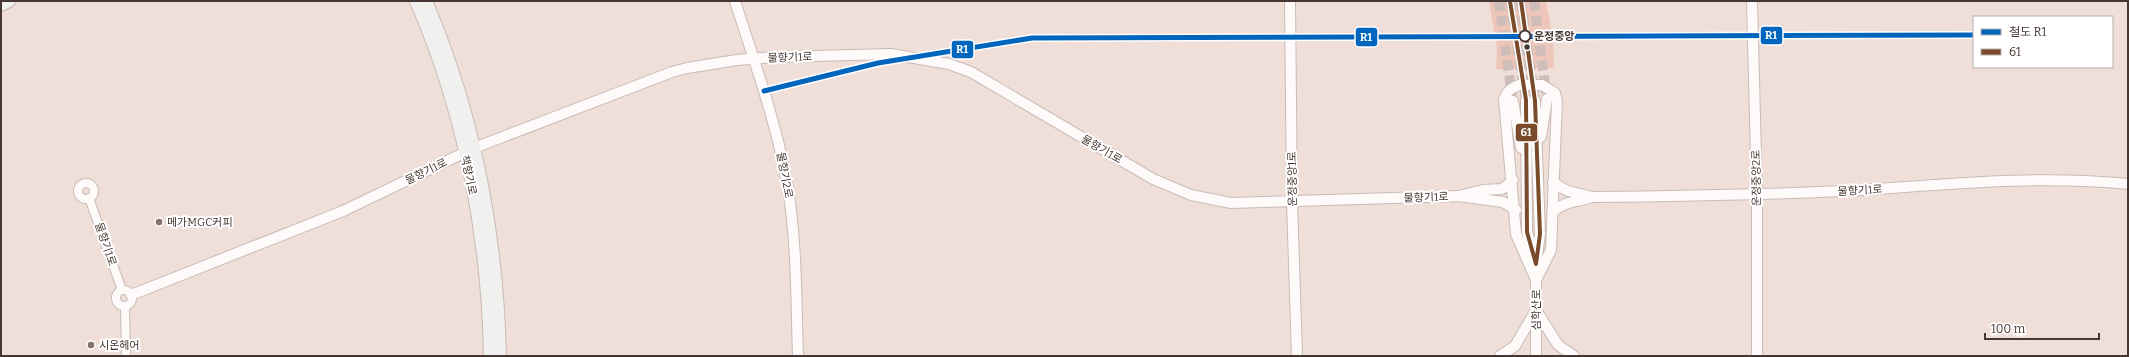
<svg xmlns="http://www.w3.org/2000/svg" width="2129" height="357" font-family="Bitter,'Noto Sans KR',serif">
  <rect width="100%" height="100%" fill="#f0ded9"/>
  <path fill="#eec5b9" d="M1489,1h57l7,37 1,30 -58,1 1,-21z"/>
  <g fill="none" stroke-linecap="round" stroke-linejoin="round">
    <path stroke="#cebdb8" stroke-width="10" stroke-dasharray="10 5" stroke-linecap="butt" d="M1499,1l13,95
      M1510,1l16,99
      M1521,1l14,100
      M1534,1l12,92"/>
    <g stroke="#cabbb6" stroke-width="10">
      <path id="minor" d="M78 191a8 8 0 1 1 16 0a8 8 0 1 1-16 0Z
        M89,198l33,92
        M116 298a8 8 0 1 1 16 0a8 8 0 1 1-16 0Z
        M125,306l1,50"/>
    </g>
    <g stroke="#cabbb6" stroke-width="12">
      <path id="tertiary" d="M735,1c19,60 41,120 52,182 10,57 9,115 11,173
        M1290,1l2,201 5,154
        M1752,1l5,194v161
        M1519,85h23l13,8 2,8 -6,149 -15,30 -20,-46 -12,-135c3,-8 7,-11 15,-14z
        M1526,100l1,132 9,32 4,-30 -5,-133
        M1513,101l8,47
        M1541,137l6,-38
        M1513,180l-11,9 -19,1 -25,6 45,6 13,8
        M1592,197c90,-1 180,-2 270,-7 88,-6 178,-15 266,-6
        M1552,213c13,-13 24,-10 40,-16 -17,-5 -24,-3 -39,-15
        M131,295l212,-84 131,-63 198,-76 15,-4 50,-8 38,-3 116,-3 58,10 22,8 182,107 38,16 40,8 227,-7
        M1500,356l15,-10 21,-36 22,35 16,11
        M1536,356v-82"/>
    </g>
    <g stroke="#cabbb6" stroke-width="14">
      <path id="secondary" d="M416,1c48,111 72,234 74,355
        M426,1c48,112 71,234 74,355
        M1,5l8,-4"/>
    </g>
    <use href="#minor" stroke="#fdfaf9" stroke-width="8"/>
    <use href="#tertiary" stroke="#fdfaf9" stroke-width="10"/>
    <use href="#secondary" stroke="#f0f1ee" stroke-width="12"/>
    <g stroke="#fff" stroke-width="7">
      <path id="bus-1" d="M1510,1l16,99 1,132 9,32 4,-30 -5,-133 -14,-100"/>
    </g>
    <use href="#bus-1" stroke="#7a4b2a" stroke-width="4"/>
    <g stroke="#fff" stroke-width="8">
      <path id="rail-1" d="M764,91l114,-28 154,-25 942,-3"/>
    </g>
    <use href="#rail-1" stroke="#0065bd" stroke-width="5"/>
  </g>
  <circle fill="#fff" stroke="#463732" stroke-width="2" cx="1525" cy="36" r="5.5"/>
  <circle fill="#463732" stroke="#fff" stroke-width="1.5" cx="1527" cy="47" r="3.5"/>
  <g fill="#82716c" stroke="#fff" stroke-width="1.5">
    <circle cx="159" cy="222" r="4"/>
    <circle cx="91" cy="345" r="4"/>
  </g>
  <g text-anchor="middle" stroke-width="4" stroke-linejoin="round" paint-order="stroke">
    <g font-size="11" font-weight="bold" fill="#463732" stroke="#fff" text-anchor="start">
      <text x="1534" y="40">운정중앙</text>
    </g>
    <g font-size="11" fill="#463732" stroke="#fff">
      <text transform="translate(790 57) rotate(-2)" y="4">물향기1로</text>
      <text transform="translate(1102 149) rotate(30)" y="4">물향기1로</text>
      <text transform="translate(426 171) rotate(-26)" y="4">물향기1로</text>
      <text transform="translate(469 175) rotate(78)" y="4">책향기로</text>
      <text transform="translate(785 175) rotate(79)" y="4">물향기2로</text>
      <text transform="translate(1756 178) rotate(-91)" y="4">운정중앙2로</text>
      <text transform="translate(1292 179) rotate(-91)" y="4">운정중앙1로</text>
      <text transform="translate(1860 190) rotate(-3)" y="4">물향기1로</text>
      <text transform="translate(1426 197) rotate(-2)" y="4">물향기1로</text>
      <text transform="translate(106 244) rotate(71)" y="4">물향기1로</text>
      <text transform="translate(1536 310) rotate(-90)" y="4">심학산로</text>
    </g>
    <g font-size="11" fill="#463732" stroke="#fff" text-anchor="start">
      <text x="167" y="226">메가MGC커피</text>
      <text x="99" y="349">시온헤어</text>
    </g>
  </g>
  <g stroke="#fff" stroke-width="1.5">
    <rect x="1760" y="26" width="23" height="19" rx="4" fill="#0065bd"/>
    <rect x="1355" y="27" width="23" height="20" rx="4" fill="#0065bd"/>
    <rect x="951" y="40" width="23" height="19" rx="4" fill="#0065bd"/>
    <rect x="1515" y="123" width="23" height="19" rx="4" fill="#7a4b2a"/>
  </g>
  <g font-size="11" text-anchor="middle" font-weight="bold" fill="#fff">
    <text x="1771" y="39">R1</text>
    <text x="1366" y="41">R1</text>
    <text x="962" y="53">R1</text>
    <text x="1526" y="136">61</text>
  </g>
  <rect width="2129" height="357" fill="none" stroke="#463732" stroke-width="4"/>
  <rect x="1973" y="16" width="140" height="52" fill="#ffffff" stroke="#b5afad"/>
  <rect x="1981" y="29" width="20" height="6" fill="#0065bd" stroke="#b5afad"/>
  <text x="2009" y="36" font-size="12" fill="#463732">철도 R1</text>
  <rect x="1981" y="49" width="20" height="6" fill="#7a4b2a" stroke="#b5afad"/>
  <text x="2009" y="56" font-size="12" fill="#463732">61</text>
  <path d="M1985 333v6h114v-6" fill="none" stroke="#463732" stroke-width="2"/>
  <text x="1991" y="333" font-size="12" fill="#463732" stroke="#ffffff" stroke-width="3" paint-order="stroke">100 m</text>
</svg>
